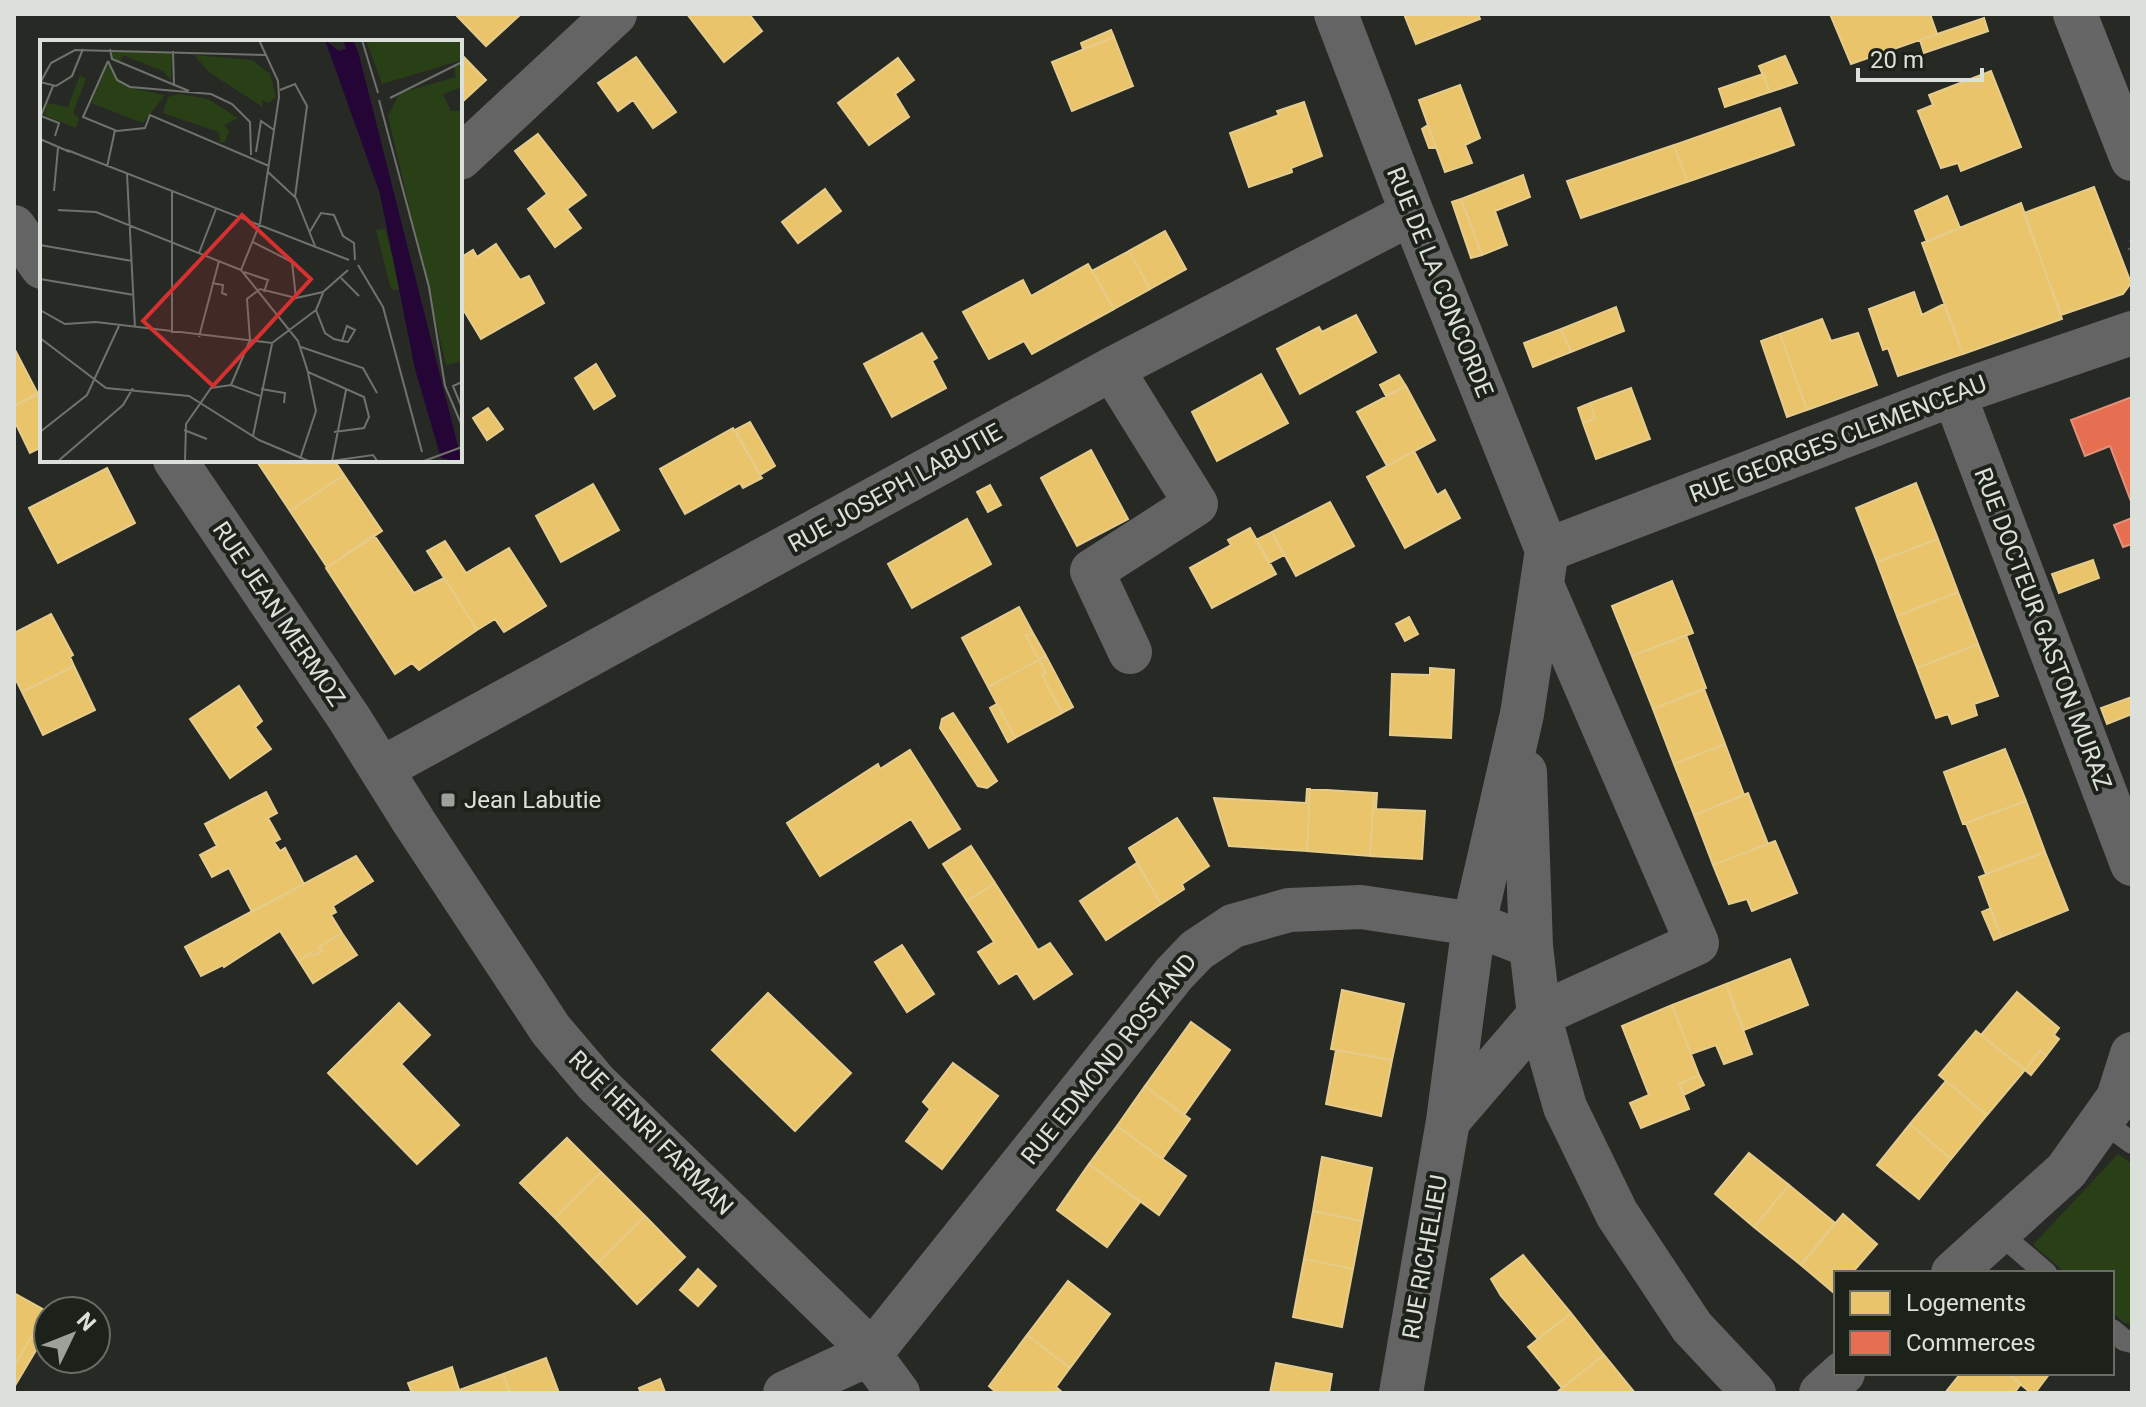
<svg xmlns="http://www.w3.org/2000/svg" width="2146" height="1407" font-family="Roboto,sans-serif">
  <rect width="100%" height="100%" fill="#272925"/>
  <path fill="#294017" d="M2118,1154l14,10v160l-7,-1 -13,-11v-39h-46l-33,-28z"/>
  <path fill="#e9c46a" stroke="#e5cc8c" stroke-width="2" d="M455,14h66l-35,32z
    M687,14h62l13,17 -38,31z
    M1404,14h74l2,5 -64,25z
    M1830,14h100l7,20 -86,30z
    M1984,18l4,13 -64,22 -4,-13z
    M1111,30l3,7 -31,12 -2,-6z
    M1114,37l19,49 -61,25 -20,-49z
    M460,53l26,27 -26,24z
    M1785,56l12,27 -27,9 -11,-26z
    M636,57l40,55 -23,16 -20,-28 -15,11 -20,-28z
    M898,58l16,22 -19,14 14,23 -40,28 -31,-42z
    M1991,71l30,76 -60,24 -3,-8 -17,5 -23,-57 15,-6 -4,-10z
    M1763,74l7,18 -45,15 -6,-18z
    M1460,85l20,53 -15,7 7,18 -27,9 -26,-72z
    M1304,102l18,54 -31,12 1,4 -43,15 -19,-54 49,-18 -2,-4z
    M1780,108l14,37 -107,37 -13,-37z
    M1428,125l8,22 -7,1 -7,-19z
    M538,134l48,61 -19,14 14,19 -26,19 -27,-38 19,-15 -32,-43z
    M1674,145l13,37 -106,36 -14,-37z
    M1523,175l7,22 -35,14 12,34 -25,10 -21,-56z
    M2094,187l37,96 -8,11 -62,21 -37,-102z
    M825,189l16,22 -43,32 -16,-21z
    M1947,196l13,32 -33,14 -12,-31z
    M1461,199l21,56 -11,3 -19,-56z
    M2021,203l41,116 -99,35 -41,-111z
    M1165,231l21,38 -36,20 -21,-38z
    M496,244l24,36 9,-4 15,27 -63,36 -21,-35v-46l13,-8 4,7z
    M1129,251l21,38 -36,20 -22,-38z
    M1088,264l26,45 -82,45 -8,-13 -35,18 -26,-47 60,-32 8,16z
    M1914,292l8,23 22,-11 19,50 -65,22 -10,-28 -5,2 -14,-41z
    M1616,307l8,24 -53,21 -10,-23z
    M1356,315l20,37 -76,42 -23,-45 42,-22 3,5z
    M1822,319l9,22 27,-8 19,52 -70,25 -27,-76z
    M1561,329l10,23 -38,15 -9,-24z
    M922,333l15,25 -5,3 14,27 -54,29 -28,-53z
    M1780,334l27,76 -20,7 -26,-76z
    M14,348l24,46 -24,12z
    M596,364l19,32 -21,13 -19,-31z
    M1261,374l27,49 -71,38 -25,-49z
    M1399,375l7,11 -20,10 -6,-11z
    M1406,386l29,54 -48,26 -30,-54z
    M1631,388l19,51 -54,20 -13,-36 12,-5 -5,-15z
    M42,391v56l-12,6 -16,-33v-14z
    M1590,403l5,15 -12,5 -5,-15z
    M488,408l15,21 -16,11 -14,-22z
    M750,422l25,44 -15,9 -25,-45z
    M733,428l29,50 -19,10 -3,-5 -55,31 -25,-45z
    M1091,450l37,69 -51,27 -36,-68z
    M1414,451l23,44 8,-5 15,28 -55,30 -38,-71z
    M256,460h78l10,15 -54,36z
    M107,468l28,55 -77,40 -29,-55z
    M344,475l38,56 -55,36 -37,-56z
    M1916,483l22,56 -61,23 -21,-54z
    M593,484l26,46 -58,32 -25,-46z
    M990,485l11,20 -13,7 -11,-20z
    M1330,502l24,44 -58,30 -24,-44z
    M967,519l24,45 -79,44 -24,-44z
    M1250,528l26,46 -64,34 -22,-40 41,-23 -3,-5z
    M1272,532l12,23 -15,8 -13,-23z
    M374,535l40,58 30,-15 33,52 -58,40 -7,-7 -17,11 -69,-106z
    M1938,539l20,53 -61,24 -20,-54z
    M445,541l21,32 43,-25 37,58 -42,26 -9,-13 -18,11 -50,-79z
    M2093,560l6,18 -40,15 -7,-19z
    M1672,581l21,52 -61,23 -20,-50z
    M1958,592l20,52 -61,24 -20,-52z
    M1019,607l14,26 -7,3 13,24 -51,27 -26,-49z
    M51,614l22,41 -3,2 4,9 -52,26 -8,-16v-43z
    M1409,617l9,17 -13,7 -9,-17z
    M1033,633l13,23 -7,4 -13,-24z
    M1686,635l20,53 -53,21 -21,-53z
    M1978,644l20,52 -24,8 3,11 -25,9 -4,-10 -12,4 -19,-50z
    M1046,656l27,51 -11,6 -20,-38 4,-2 -7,-13z
    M1039,660l7,13 -4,2 20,38 -47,25 -27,-51z
    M74,666l21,44 -52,25 -21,-43z
    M1430,668l24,2 -3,68 -61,-3 2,-61 38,1z
    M239,686l23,35 -7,6 16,22 -41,29 -40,-59z
    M1704,689l21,55 -51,20 -21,-55z
    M2132,697v17l-25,10 -6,-16z
    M997,704l18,34 -7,4 -18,-34z
    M953,713l44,68 -10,7 -9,-2 -38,-58 2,-9z
    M1725,744l19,51 -50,20 -20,-51z
    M2005,749l21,52 -63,23 -19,-52z
    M910,750l50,79 -31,19 -18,-29 -91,57 -33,-53 91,-59 2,5z
    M1307,789h3l-3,62 -78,-5 -15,-48 92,5z
    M1310,789l64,4 -4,63 -63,-5z
    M266,792l11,21 -9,5 12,21 -6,3 6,9 5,-3 19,36 -52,28 -23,-44 -17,9 -12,-22 17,-9 -12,-22z
    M1374,793h3l-1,16 49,2 -3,48 -52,-3z
    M1748,793l20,51 -55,21 -19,-50z
    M2026,801l19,51 -59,22 -20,-51z
    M1177,818l32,48 -27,18 2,5 -23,15 -32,-56z
    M1775,841l22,52 -45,18 -5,-12 -18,5 -16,-39z
    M971,846l24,37 -28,18 -24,-37z
    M2045,852l23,58 -67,27 -22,-60z
    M356,856l17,25 -40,25 3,6 -5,3 11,18 -23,14 3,4 -9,5 -3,-3 -11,8 -19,-30 -56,36 -1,-2 -22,11 -16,-29z
    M1137,863l24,41 -55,36 -26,-39z
    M995,883l43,67 12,-7 22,31 -38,25 -17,-26 -18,11 -21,-32 16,-10 -27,-41z
    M1991,908l10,29 -7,3 -12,-28z
    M342,933l15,22 -44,28 -14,-22 11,-8 3,3 9,-5 -3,-4z
    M902,945l32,49 -27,18 -32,-50z
    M1790,959l18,46 -64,25 -18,-46z
    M1726,984l26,70 -28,10 -8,-19 -25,9 -19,-49z
    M1342,990l62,14 -12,56 -61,-11z
    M2017,992l42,36 -5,7 5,4 -13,17 -6,-6 -15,20 -44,-35z
    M768,993l83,80 -56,58 -83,-81z
    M399,1003l31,32 -29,29 58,61 -42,39 -89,-91z
    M1672,1005l27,70 -20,9 10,25 -48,19 -11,-25 19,-8 -27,-69z
    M1191,1022l39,28 -46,65 -39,-29z
    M1976,1031l49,39 -38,45 -48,-40z
    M1336,1050l56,10 -11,56 -55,-12z
    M2040,1050l6,6 -15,19 -6,-5z
    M953,1063l45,33 -56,73 -36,-28 24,-32 -7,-7z
    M1699,1075l5,10 -20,10 -5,-11z
    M1946,1081l41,34 -36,44 -41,-35z
    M1145,1086l45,33 -28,40 -45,-33z
    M1910,1124l41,35 -32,40 -42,-34z
    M1117,1126l69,50 -27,39 -70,-51z
    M567,1138l34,34 -46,46 -35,-35z
    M1749,1153l40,32 -35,42 -39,-33z
    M1322,1157l50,11 -10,53 -49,-10z
    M1089,1164l51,38 -33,45 -50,-37z
    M601,1172l44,44 -47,47 -43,-45z
    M1789,1185l46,38 -34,42 -47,-38z
    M1313,1211l49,10 -9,48 -49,-10z
    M1843,1214l34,30 -25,29h-16l-2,20 -33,-28z
    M645,1216l40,41 -48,47 -39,-41z
    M1523,1255l48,58 -33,26 -37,-43 -10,-17z
    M1304,1259l49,10 -11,58 -49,-10z
    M698,1269l18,17 -18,20 -18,-16z
    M1068,1281l42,33 -40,54 -43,-33z
    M14,1293l32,18 -32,56z
    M46,1311l2,19 -32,54 -2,-17z
    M1571,1313l33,42 -42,33 -34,-41z
    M1027,1335l43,33 -14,19 7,6h-66l-8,-7z
    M1604,1355l31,38h-79l6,-5z
    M546,1358l13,35h-49l-7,-19z
    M1276,1363l56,11 -3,19h-59z
    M452,1367l8,26h-48l-4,-10z
    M1961,1373h46l14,11 -7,9h-69z
    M2007,1373h43l-15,20h-4z
    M503,1374l7,19h-50l-1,-3z
    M660,1379l5,13 -24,1 -2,-5z"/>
  <path fill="#e76f51" stroke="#e4917a" stroke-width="2" d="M2132,397v107l-22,-58 -25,10 -14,-36z
    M2132,518v26l-9,3 -9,-22z"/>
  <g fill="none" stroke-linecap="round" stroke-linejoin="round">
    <path stroke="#606160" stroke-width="5" stroke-dasharray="2 6" stroke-linecap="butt" d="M2132,242l-3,1 3,10"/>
    <path stroke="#646465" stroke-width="22" d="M2102,1121l30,22
      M1998,1232l48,41
      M2112,1330l12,10 8,2"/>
    <path stroke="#646465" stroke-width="44" d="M1336,14l76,199 135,337 -25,164 -48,210 -26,197 -47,272
      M460,158l155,-144
      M14,227l28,40
      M1112,369l84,135 -104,67 38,81
      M1954,394l178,470
      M175,460l174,258 65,104 137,208 45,53 259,252 43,58
      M1547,550l407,-156 178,-61
      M381,769l731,-400 300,-156
      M1525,772l6,174
      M1448,1121l91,-106 158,-72 -155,-358
      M1953,1273l113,-102 52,-73 14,-44
      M785,1393l86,-40 303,-379 23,-24 36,-24 56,-16 72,-3 113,17 57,22 8,69 26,92 52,107 75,113 62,66
      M1821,1393l22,-20"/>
    <path stroke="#676666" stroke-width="44" d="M2075,14l57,145"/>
  </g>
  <rect fill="#9da09b" stroke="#1c2119" stroke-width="3" x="440" y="792" width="16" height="16" rx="4"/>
  <g text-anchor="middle" stroke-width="8" stroke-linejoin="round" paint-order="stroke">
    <g font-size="24" fill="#dce0da" stroke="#1c2119">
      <text transform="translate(1440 282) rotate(68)" y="8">RUE DE LA CONCORDE</text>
      <text transform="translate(1838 439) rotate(-21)" y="8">RUE GEORGES CLEMENCEAU</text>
      <text transform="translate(895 488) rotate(-29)" y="8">RUE JOSEPH LABUTIE</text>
      <text transform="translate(279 614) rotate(56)" y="8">RUE JEAN MERMOZ</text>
      <text transform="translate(2043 629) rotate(69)" y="8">RUE DOCTEUR GASTON MURAZ</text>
      <text transform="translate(1109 1059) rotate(-51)" y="8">RUE EDMOND ROSTAND</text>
      <text transform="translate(651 1133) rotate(45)" y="8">RUE HENRI FARMAN</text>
      <text transform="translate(1425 1257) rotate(-80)" y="8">RUE RICHELIEU</text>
    </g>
    <g font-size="24" fill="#dce0da" stroke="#1c2119" text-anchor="start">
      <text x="464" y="808">Jean Labutie</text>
    </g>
  </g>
  <g transform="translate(40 40)">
    <rect width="422" height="422" fill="#272925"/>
    <path d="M326,0h96v20l-80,24zM71,11l61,1 -1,29 -8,-10 -40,-16 -3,6 -8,-3zM154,15l58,5 18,14 6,23 -7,6 -7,-3 1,7 -53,-34zM69,22l3,11 18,15 35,7 -22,28 -52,-20zM422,24v23l-19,7 8,17h11v250l-16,4 -58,-249 12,-23 56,-16 -2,-10zM40,35l6,4 -13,34 6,5 -3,10 -32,-13 3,-12 21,4zM140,54l28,5 30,19 -14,7 5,6 -4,11 -5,1 -1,-11 -56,-19 5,-16zM345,189l11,41 3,20 -8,-1 -15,-59z" fill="#294017"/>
    <path d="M285,0l14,11 7,-2 -3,-9h10l5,11 104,411 -21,-4 -26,-89 -35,-175z" fill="#250536"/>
    <path fill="none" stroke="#6f726d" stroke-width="2" d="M322,0l16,53M70,9l2,10 77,32M133,11l1,35M68,21l-25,56 34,14 28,-3 5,-13 119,51M68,21l9,19 13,7 81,7 21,10 18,18 1,33M0,42l16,4 16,-10 11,-27M0,43l11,-20 24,-13 192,5M240,50l15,-6 12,22 -12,91M350,58l72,-36M339,60l50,187 16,99 17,40M1,76l18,7 -4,13M0,78l13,-32M0,99l30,13M27,110l282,110M216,112l5,-31 13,9M67,127l8,-37M228,132l28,26 19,48M87,134l8,154M14,151l4,-43M18,170l38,2 145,58M269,193l12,-20 13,2 9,21 11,7 1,17M213,202l39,20 4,36 27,-6 25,-22M0,205l92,16M159,213l17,-44M318,225l25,42 39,145M201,230l57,71 10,31 56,25 5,20 -5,11 -30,4M201,230l19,-47 19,-126 -1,-16 -19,-41M204,232l24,8 -4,12M301,238l18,18M0,239l94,16M172,243l11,2 -1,8 5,2M283,253l-7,17 9,23 9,6 8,2 6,1 7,-12 -8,-4 -5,15M0,270l25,14 31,-2 176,21 44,-33M132,293v-141M159,297l20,-76M0,298l66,50 83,8 70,44 52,22M261,307l62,21 14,25M422,342l-9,4 9,22M191,345l19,-45 -3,-41 13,-10 36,9M221,349l24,4 -1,10M144,390l23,9M0,392l47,-37 32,-69M213,396l19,-92M260,419l16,-48 -8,-38M291,421l42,-6 5,7M292,421l14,-71M384,421l38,-14M17,422l66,-57 10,-17M145,422l1,-38 25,-36 20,-3 29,11"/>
    <path fill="#d63131" fill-opacity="0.15" stroke="#d63131" stroke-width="4" d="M202,175l69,64 -98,107 -70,-65z"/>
    <rect width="422" height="422" fill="none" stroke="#dce0da" stroke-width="4"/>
  </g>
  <rect width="2146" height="1407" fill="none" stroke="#dce0da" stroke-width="32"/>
  <rect x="1834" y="1271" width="280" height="104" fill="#1c2119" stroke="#696d66" stroke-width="2"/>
  <rect x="1850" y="1291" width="40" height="24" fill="#e9c46a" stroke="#696d66" stroke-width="2"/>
  <text x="1906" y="1311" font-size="24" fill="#dce0da">Logements</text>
  <rect x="1850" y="1331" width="40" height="24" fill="#e76f51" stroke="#696d66" stroke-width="2"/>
  <text x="1906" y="1351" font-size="24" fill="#dce0da">Commerces</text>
  <g transform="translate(72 1335) rotate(47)"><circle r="38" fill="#1c2119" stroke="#696d66" stroke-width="2"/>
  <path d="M0-6L14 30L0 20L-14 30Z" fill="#9da09b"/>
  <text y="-12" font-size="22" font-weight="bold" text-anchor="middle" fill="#dce0da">N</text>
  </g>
  <path d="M1858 68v12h124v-12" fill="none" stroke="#dce0da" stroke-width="4"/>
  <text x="1870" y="68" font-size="24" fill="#dce0da" stroke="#1c2119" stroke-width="6" paint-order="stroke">20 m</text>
</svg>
